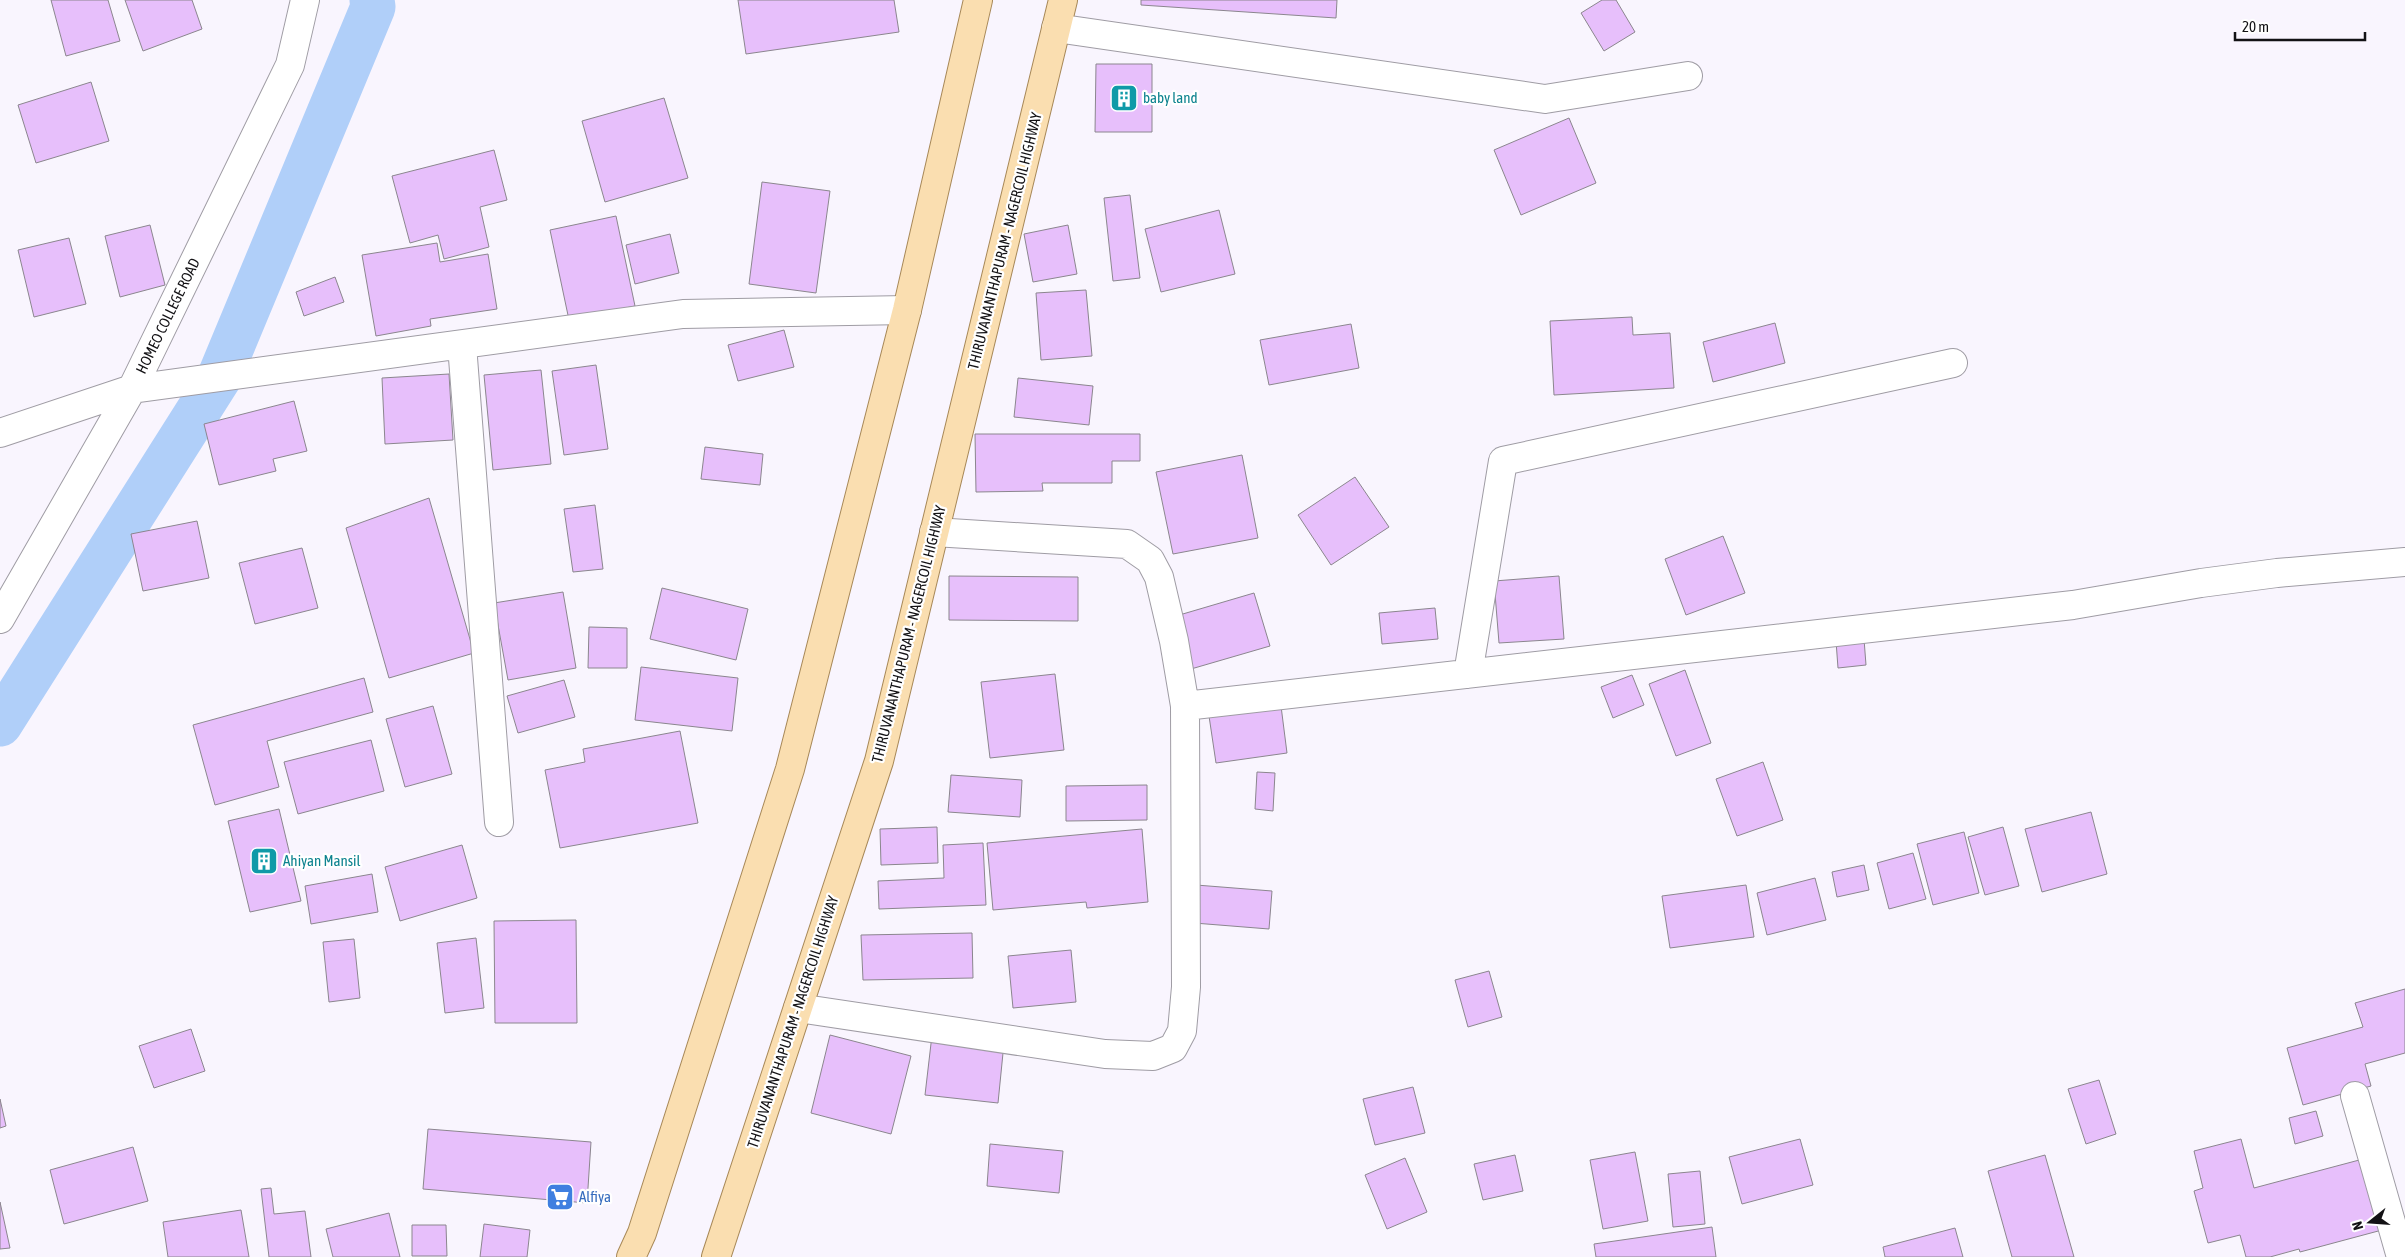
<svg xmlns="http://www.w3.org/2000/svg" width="2405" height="1257" font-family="'Asap Condensed',sans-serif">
  <rect width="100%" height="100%" fill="#f9f5fe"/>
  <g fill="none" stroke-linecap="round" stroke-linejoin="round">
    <path stroke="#b0cff9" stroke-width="45" d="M0,724l219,-346 154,-371 -1,-7"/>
  </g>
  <path fill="#e7bffb" stroke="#8b868e" d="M51,0h57l12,41 -54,15z
    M125,0h67l10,29 -59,22z
    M738,0h156l5,32 -153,22z
    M1141,0h196l-1,18 -195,-13z
    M1602,0h14l19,32 -31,19 -23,-38z
    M1096,64h56v68h-57z
    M91,82l18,59 -73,22 -18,-58z
    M664,98l24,80 -83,24 -23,-81z
    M1569,118l27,65 -75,32 -27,-65z
    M494,150l13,50 -27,7 9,40 -45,12 -6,-24 -28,8 -18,-67z
    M762,182l68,9 -14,102 -67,-9z
    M1130,195l10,83 -27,3 -9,-83z
    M1219,210l16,64 -74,18 -16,-63z
    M616,216l19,90 -66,14 -19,-90z
    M150,225l15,60 -45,12 -15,-61z
    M1068,225l9,49 -44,8 -9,-48z
    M670,234l9,39 -44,11 -9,-39z
    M69,238l17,66 -52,13 -16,-67z
    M437,243l3,19 48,-8 9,55 -67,10 1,7 -55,10 -14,-81z
    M335,277l9,25 -40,14 -8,-24z
    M1086,290l6,66 -51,4 -5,-67z
    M1632,317l1,18 37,-2 4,55 -120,7 -4,-74z
    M1775,323l10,40 -72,19 -10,-40z
    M1351,324l8,44 -90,17 -9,-45z
    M784,330l10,37 -56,14 -10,-36z
    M596,365l12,84 -44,6 -12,-84z
    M541,370l10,94 -58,6 -9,-95z
    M449,374l4,66 -68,4 -3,-66z
    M1018,378l75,8 -4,39 -75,-8z
    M294,401l13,50 -34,8 3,12 -57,14 -15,-61z
    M975,434h165v27h-28v22h-70l1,8 -67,1z
    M705,447l58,7 -3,31 -59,-6z
    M1242,455l16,83 -85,16 -17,-82z
    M1355,477l34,50 -58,38 -33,-50z
    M429,498l45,155 -85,25 -43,-150z
    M595,505l8,64 -30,3 -9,-63z
    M197,521l12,57 -66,13 -12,-57z
    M1723,536l22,57 -59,22 -21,-56z
    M302,548l16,60 -63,16 -16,-61z
    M949,576l129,1v44l-129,-1z
    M1559,576l5,63 -65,4 -5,-62z
    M662,588l86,21 -12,51 -86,-21z
    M563,592l13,76 -68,12 -14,-77z
    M1254,593l16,53 -79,23 -15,-53z
    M1435,608l3,31 -56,5 -3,-31z
    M589,627l38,1v40h-39z
    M1864,639l2,26 -28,3 -2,-27z
    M641,667l97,11 -6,53 -97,-11z
    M1685,670l26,73 -35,13 -27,-72z
    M1055,674l9,76 -74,8 -9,-76z
    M1632,675l12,30 -31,13 -12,-31z
    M364,678l9,34 -106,29 12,46 -64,18 -22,-80z
    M564,680l11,37 -57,16 -11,-37z
    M433,706l19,68 -47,13 -19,-68z
    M1281,706l6,47 -71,10 -7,-47z
    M680,731l18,92 -138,25 -15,-78 40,-8 -2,-13z
    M371,740l13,51 -86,23 -14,-52z
    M1763,762l20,58 -46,16 -21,-57z
    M1257,772l18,1 -2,38 -18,-2z
    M951,775l71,5 -2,37 -72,-5z
    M1147,785v35l-81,1v-35z
    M279,809l22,92 -51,11 -22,-91z
    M2091,812l16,62 -65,18 -17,-63z
    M937,827l1,36 -57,2 -1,-36z
    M2003,827l16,59 -34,9 -17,-58z
    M1142,829l6,73 -61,6 -1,-6 -93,8 -6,-67z
    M1964,832l15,61 -46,12 -16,-61z
    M983,843l3,62 -107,4 -1,-28 66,-3 -1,-33z
    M462,845l15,53 -77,23 -15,-54z
    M1913,853l13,46 -37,10 -12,-46z
    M1864,865l5,25 -32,7 -5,-25z
    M372,874l6,38 -67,12 -6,-38z
    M1815,878l11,42 -59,15 -10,-42z
    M1196,885l76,6 -3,38 -75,-6z
    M1746,885l8,52 -84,11 -8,-52z
    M576,920l1,103h-82l-1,-102z
    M972,933l1,45 -110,2 -2,-45z
    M476,938l8,70 -39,5 -8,-70z
    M354,939l6,59 -31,4 -6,-60z
    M1071,950l5,52 -63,6 -5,-52z
    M1489,971l13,46 -34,10 -13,-47z
    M2405,989v64l-40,11 6,22 -68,19 -16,-57 76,-21 -8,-24z
    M191,1029l14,42 -51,17 -15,-42z
    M830,1035l81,21 -20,78 -80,-21z
    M932,1035l72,8 -6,60 -73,-8z
    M2099,1080l17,54 -30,10 -18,-55z
    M1413,1087l12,46 -50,12 -12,-46z
    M0,1099l6,27 -6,2z
    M2316,1111l7,25 -28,8 -6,-26z
    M428,1129l163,13 -4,61 -164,-14z
    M1800,1139l13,46 -71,19 -13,-47z
    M2241,1139l13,49 109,-29 19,71 -82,22 -1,-3 -29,8h-24l-6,-22 -32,8 -14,-52 9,-3 -9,-37z
    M990,1144l73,7 -4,42 -72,-7z
    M133,1147l15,54 -84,23 -14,-54z
    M1635,1152l13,69 -45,8 -13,-69z
    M1515,1155l8,36 -40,9 -9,-36z
    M2045,1155l29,102h-62l-24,-86z
    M1405,1158l22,54 -40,17 -22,-54z
    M1700,1171l5,53 -32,3 -5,-53z
    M271,1188l3,26 31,-3 6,46h-42l-8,-68z
    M0,1202l10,46 -10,1z
    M241,1210l8,47h-81l-5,-35z
    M389,1213l11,44h-67l-7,-28z
    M484,1224l46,6 -3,27h-47z
    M412,1225h34l1,31h-35z
    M1712,1227l4,30h-120l-2,-13z
    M1955,1228l8,29h-78l-2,-10z"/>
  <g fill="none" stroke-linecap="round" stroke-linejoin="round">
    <g stroke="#9f9ca4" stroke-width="30">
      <path id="minor" d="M1056,28l489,71 143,-23
        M462,345l37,477
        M0,433l132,-44 551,-75 224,-4
        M934,532l193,12 23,16 9,17 15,64 11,65 888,-101 128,-22 76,-10 128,-11
        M0,619l132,-230 158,-324 15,-65
        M1468,674l35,-213 450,-98
        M798,1008l307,46 48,2 20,-8 9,-17 4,-44 -1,-281
        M2355,1096l46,161"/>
    </g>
    <g stroke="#a78858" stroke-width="30">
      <path id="major" d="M631,1257l11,-24 148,-464 117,-459 71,-310
        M716,1257l163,-496 184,-761"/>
    </g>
    <use href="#minor" stroke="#fff" stroke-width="28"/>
    <use href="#major" stroke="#fadeb0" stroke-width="28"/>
  </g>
  <defs>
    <g id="building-square" transform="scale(1.4375)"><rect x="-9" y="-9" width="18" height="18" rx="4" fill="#0f9aa8" stroke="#fff"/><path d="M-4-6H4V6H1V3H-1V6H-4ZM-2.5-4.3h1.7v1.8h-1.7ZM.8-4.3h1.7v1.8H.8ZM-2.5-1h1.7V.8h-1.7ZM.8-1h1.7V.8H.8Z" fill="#fff"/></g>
    <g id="supermarket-square" transform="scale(1.4375)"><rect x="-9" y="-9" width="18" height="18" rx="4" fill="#3f7fe0" stroke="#fff"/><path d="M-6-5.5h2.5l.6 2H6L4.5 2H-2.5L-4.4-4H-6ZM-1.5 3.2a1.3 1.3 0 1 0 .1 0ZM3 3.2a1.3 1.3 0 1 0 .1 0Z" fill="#fff"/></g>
  </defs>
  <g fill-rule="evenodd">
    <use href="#building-square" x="1124" y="98"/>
    <use href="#building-square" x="264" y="861"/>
    <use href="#supermarket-square" x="560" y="1197"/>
  </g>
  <g text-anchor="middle" stroke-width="4.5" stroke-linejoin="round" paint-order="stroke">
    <g font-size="15" fill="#0d838f" stroke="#fff" text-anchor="start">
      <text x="1143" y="103">baby land</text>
      <text x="283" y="866">Ahiyan Mansil</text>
    </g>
    <g font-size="15" fill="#131215" stroke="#fff">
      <text transform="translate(1005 241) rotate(-76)" y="5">THIRUVANANTHAPURAM - NAGERCOIL HIGHWAY</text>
      <text transform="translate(168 316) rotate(-64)" y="5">HOMEO COLLEGE ROAD</text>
      <text transform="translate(909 634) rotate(-76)" y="5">THIRUVANANTHAPURAM - NAGERCOIL HIGHWAY</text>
      <text transform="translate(793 1022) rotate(-72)" y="5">THIRUVANANTHAPURAM - NAGERCOIL HIGHWAY</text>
    </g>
    <g font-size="15" fill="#366cbe" stroke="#fff" text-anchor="start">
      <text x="579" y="1202">Alfiya</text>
    </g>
  </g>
  <g transform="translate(2370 1222) rotate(253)" stroke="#ffffff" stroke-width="4" paint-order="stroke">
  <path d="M0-4L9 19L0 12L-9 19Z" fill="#131215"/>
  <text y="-8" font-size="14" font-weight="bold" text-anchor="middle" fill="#131215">N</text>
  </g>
  <path d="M2235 32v8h130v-8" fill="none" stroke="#131215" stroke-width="2.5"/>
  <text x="2242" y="32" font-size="15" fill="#131215" stroke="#ffffff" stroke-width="4" paint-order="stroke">20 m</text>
</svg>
